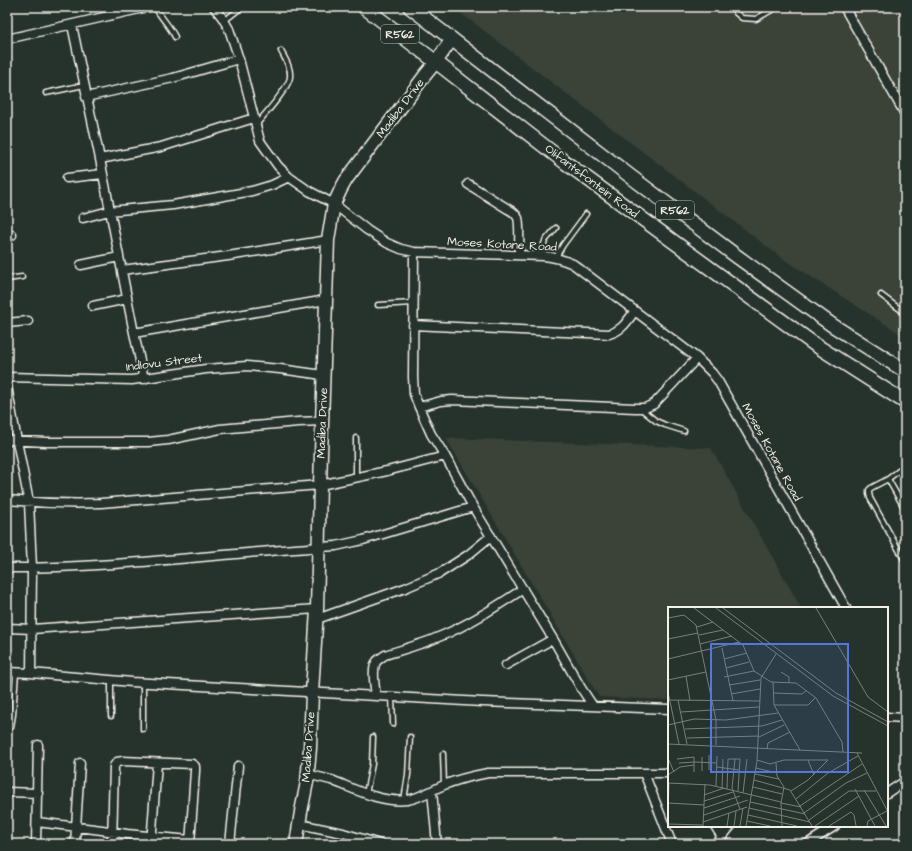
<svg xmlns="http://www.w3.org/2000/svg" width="912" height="851" font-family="'Architects Daughter',sans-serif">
  <rect width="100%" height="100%" fill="#26332d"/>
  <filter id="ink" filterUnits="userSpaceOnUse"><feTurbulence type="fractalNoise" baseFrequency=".025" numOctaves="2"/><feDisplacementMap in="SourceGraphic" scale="8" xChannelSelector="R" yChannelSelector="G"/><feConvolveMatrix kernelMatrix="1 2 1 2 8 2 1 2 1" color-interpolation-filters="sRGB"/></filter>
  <g filter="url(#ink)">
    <path fill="#3a4238" d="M453,7h452v330l-123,-79z
      M446,438l265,10 90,160h-132v92l-70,-3z"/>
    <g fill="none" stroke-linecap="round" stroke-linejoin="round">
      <g stroke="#f4f1e8" stroke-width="7">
        <path id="lane" d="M155,7c6,11 15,19 20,30
          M733,7l3,6 6,5 14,1 21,-12
          M224,21l18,-14
          M46,93l38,-8
          M256,125c8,-10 33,-37 34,-48 1,-10 -5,-18 -9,-26
          M540,256l5,-15 11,-13
          M556,257l7,-12 23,-31
          M7,279l15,-2
          M881,295l24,18
          M378,305l35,-2
          M640,408l16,13 9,4 19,6
          M905,466l-17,13 -17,9 -2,2v3l1,5 35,63
          M356,477v-39
          M888,479l17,30
          M111,680v36
          M392,697l1,27
          M11,727l2,-12 3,-42
          M143,729v-46
          M443,754l1,30
          M366,794l6,-30 1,-27
          M404,800l4,-25 2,-38"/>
      </g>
      <g stroke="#f4f1e8" stroke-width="11">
        <path id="street" d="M214,7l8,10 7,12 10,30 21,82 18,25 11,11 20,14 25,13 33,26 20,13 14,6 13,3 130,4c11,1 20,4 29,8l124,94 15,15 6,8 128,227
          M844,7l61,107
          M72,25l28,134 34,174 10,46
          M7,39l141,-32
          M86,97l87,-19 66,-19
          M100,159l61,-12 93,-29
          M67,178l36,-4
          M468,184l40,25c4,2 8,5 10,9 2,6 1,29 1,37
          M83,218l26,-7 64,-6 79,-14 20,-6 17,-8
          M7,236l5,-1
          M414,252l-1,125 1,17 5,13 12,27 14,22 28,51 80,132 28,49 12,18
          M81,265l38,-8
          M122,270l106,-14 100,-16
          M93,306l34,-7
          M7,323l21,-2
          M413,325l196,9c14,-4 18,-13 26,-23
          M134,333l192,-33
          M7,377l125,3 74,-11 41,-3 33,3 43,6
          M7,386l10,55 12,61 3,66 -1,105
          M419,407l22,-6 11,-1 183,8h10l9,-4 43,-46
          M7,440l39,2h102l20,-2 52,-11 78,-7 24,-1
          M7,500c31,3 63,4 94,3l219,-18 67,-14 58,-15
          M7,568c110,0 219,-15 329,-22l27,-6 110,-33
          M317,619l88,-31 35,-15 28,-18 23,-19
          M7,628l25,1 285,-20
          M506,665l47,-26
          M7,672l24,1 101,9 350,20 187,7
          M376,696c-1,-9 -5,-28 1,-35 2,-2 5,-4 8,-6 19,-6 38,-11 56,-19 29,-12 56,-30 82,-47
          M887,717l18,1
          M644,773l28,71
          M307,774c8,2 16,4 24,6 24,9 49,23 76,20 13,-2 25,-10 37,-15 14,-6 28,-9 44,-12h181
          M432,791l5,53
          M7,792l31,1
          M887,793l18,-12
          M37,822l65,8 25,4 63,6
          M299,824l44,9 37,11
          M715,826l7,11
          M36,844l2,-99
          M75,844l5,-81
          M112,844l2,-78 3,-4 6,-1 69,3 3,2v5l-5,73
          M151,844l6,-81
          M230,844l8,-78
          M716,844l15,-18
          M807,844l28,-18"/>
      </g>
      <g stroke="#f4f1e8" stroke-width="15">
        <path id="secondary" d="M296,844l5,-32 6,-30 3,-34 2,-55 5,-84 3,-124 8,-245 6,-36 7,-15 5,-9 80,-106 10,-12 16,-23"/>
      </g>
      <g stroke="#f4f1e8" stroke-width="16">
        <path id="primary" d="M364,7l72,55 130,101 130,95 118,86 91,58
          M410,7l220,169 105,79 97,70 73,46"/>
      </g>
      <use href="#lane" stroke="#26332d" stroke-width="4"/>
      <use href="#street" stroke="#26332d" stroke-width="8"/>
      <use href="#secondary" stroke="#26332d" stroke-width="12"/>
      <use href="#primary" stroke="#26332d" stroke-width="13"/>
    </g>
  </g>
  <g text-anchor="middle" stroke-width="4" stroke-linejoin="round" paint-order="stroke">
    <g fill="#26332d" stroke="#b6b8b0" stroke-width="1">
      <rect x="381" y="25" width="38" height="18" rx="3"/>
      <rect x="656" y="201" width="38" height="18" rx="3"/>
    </g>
    <g font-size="11" font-weight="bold" fill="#f4f1e8">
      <text x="400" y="38">R562</text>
      <text x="675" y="214">R562</text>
    </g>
    <g font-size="12" fill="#f4f1e8" stroke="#26332d">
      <text transform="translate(400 108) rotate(-53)" y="4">Madiba Drive</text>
      <text transform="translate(592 181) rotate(37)" y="4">Olifantsfontein Road</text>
      <text transform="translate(502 244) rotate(3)" y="4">Moses Kotane Road</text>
      <text transform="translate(164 362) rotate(-7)" y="4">Indlovu Street</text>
      <text transform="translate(322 423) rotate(-88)" y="4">Madiba Drive</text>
      <text transform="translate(772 452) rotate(61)" y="4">Moses Kotane Road</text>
      <text transform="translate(308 747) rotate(-86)" y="4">Madiba Drive</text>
    </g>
  </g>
  <g transform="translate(668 607)">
    <rect width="220" height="220" fill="#26332d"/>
    <path fill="none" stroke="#787f78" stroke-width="1" d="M26,1l49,37 11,26 17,11 25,1 20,15 26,44 1,10M48,1l117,88 55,30M55,1l113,85 52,29M148,1l52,89 20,15M0,11l16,-3 12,10 20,95v25M29,20l16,-5M31,28l24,-5M0,32l30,-6M32,37l32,-8M54,41l11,53M0,52l71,-17M56,52l23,-6M58,61l23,-6M113,65l8,5v6M18,69l4,25M56,70l30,-6M0,73l38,-8M105,75l1,23 26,45M61,78l31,-5M0,85l11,52M105,86l29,1 4,-3M63,87l29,-5M0,93l92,1M10,93l9,44M106,98h34l7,-7M13,105l78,-5M0,118l26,-6 32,1 52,-7M17,122l77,-3 20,-6M91,130l25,-12M19,131l72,-2M0,137l194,9M99,142l1,-6 22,-11M189,146l31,59M0,151l6,14M9,152l17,-2v15M67,152l-3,29 8,21M89,153l13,4 14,-4h44l-20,20 -17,11M140,153l6,15M27,155l22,1M11,156l16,-1M108,156l1,13 7,11 -3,16 1,23M49,160l22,3M88,161l21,5M41,163v-15M34,164v-14M87,167l24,5M0,168l12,-8 14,-2M86,173l36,10 22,36M0,176l42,2 71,17M48,179l1,-30M85,180l29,7M54,181l1,-29M59,182l1,-30h12l-2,32M187,182l20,37M196,183l22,36M75,186l4,-34M36,188l20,-7M128,192l32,-26 30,-17M36,194l29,-9M82,195l55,12M0,196l36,2M113,196l20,4M132,199l62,-42M36,201l36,-12M81,201l61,14M136,206l42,-30 21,-10M36,208l44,-15M80,208l49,11M0,212l1,-36M141,213l40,-29h27M79,214l23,5M35,215l44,-15M0,217l35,1M35,219l2,-42M59,219l2,-13M66,219l2,-15M72,219l3,-18M78,219l11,-65 4,-83 15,-24M147,219l44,-30M161,219l22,-14 3,3 2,11M199,219l1,-5 19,-10"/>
    <path fill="#5377dc" fill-opacity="0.15" stroke="#5377dc" stroke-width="2" d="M43,37h137v128h-137z"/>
    <rect width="220" height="220" fill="none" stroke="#f4f1e8" stroke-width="2"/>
  </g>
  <rect width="912" height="851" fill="none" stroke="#26332d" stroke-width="24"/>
  <rect x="12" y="12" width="888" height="827" fill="none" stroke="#f4f1e8" stroke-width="1.5" filter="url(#ink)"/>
</svg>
